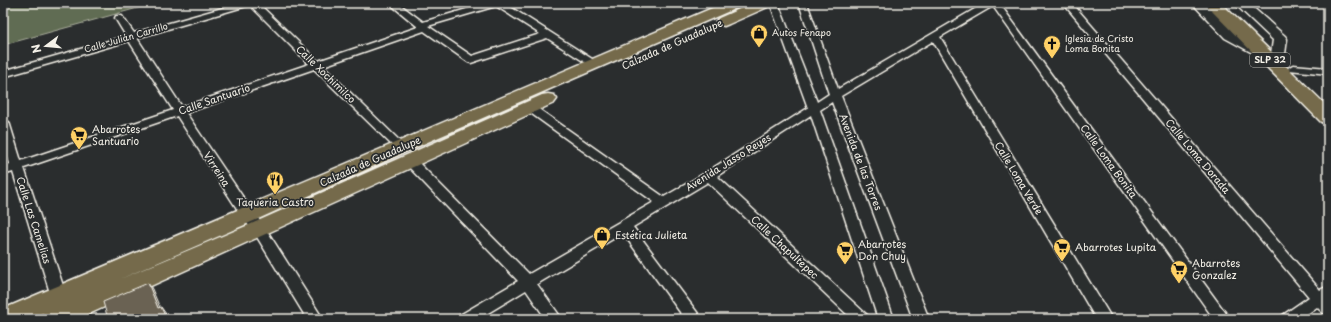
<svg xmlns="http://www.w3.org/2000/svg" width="1331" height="322" font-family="'Playpen Sans',sans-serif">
  <rect width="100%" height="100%" fill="#2a2d2e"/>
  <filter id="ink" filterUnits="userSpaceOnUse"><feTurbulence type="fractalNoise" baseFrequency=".025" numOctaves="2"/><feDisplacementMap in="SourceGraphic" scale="8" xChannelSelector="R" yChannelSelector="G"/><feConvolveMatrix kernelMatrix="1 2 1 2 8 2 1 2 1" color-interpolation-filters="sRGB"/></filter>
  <g filter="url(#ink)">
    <path fill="#616c52" stroke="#aaae9d" d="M3,3h153l-153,42z"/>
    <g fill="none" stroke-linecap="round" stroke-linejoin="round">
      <g stroke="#f4f1e8" stroke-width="3">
        <path id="street" d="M240,3h18l60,58 100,-34 -29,-24h9l25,19 64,-19h17l96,61 -1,2h-8l-44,-28 -76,25 -3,-1 -44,-31 -101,35 81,79 2,2 -2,2h-8l-82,-80 -128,44 67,99 11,14 59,93h-16l-53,-87 -11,-14 -66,-102 -153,52 50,151h-16l-45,-147 -10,3v-8l7,-3 -7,-24v-21l6,3 12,39 152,-51 -44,-69 -126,36v-6l123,-35 -11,-18 1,-2h6l12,17zM250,5l59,59 -127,43 -45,-69zM496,6l44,28 -68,22 -44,-30z
          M770,3h8l39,99 12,-8 -30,-91h8l31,86 147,-86h14l231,316h-16l-221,-313 -53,31 172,282h-16l-163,-278 -92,55 88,223h-16l-81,-217 -12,8 74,209h-16l-67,-204 -94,61 150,139 3,4h-18l-144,-137 -75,45 69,92h-17l-62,-86 -86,51 25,35h-16l-20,-29 -48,29h-21l3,-4 58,-34 -113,-118 -2,-3 2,-3h8l116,117 125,-72 -129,-93 -1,-2 1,-2h8l131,92 41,-24 103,-65z
          M1063,3h9l248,287 8,-4v29l-5,-2 -6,-6 -17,12h-20l3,-4 26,-18z
          M1293,65l35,3v6l-39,-4 -1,-2z"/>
      </g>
      <g stroke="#f4f1e8" stroke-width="3">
        <path id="secondary" d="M1192,3h13l30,29 33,18 2,3 -2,3 -5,1 -5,-1 -33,-18z
          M1234,3h14l37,33 2,3 -2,15 -2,3 -5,1 -5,-1 -2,-3 2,-14z"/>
      </g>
      <g stroke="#f4f1e8" stroke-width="3">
        <path id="primary" d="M724,3h19l-2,3 -334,145 -151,69 -136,59 131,-55 291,-129 6,-1 6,1 3,4 -3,4 -476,216h-38l3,-6 -14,6h-26v-10c241,-101 480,-204 721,-306z
          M753,3h19l-2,3 -41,18 -5,2 -5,-2 -3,-3 3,-3z"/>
      </g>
      <g stroke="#f4f1e8" stroke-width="3">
        <path id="highway" d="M1204,3h17l107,104v17l-7,-2z"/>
      </g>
      <use href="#street" fill="#2a2d2e" fill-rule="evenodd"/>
      <use href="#secondary" fill="#2a2d2e" fill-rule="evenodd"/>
      <use href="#primary" fill="#746b4b" fill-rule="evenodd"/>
      <use href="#highway" fill="#746b4b" fill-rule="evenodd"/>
    </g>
    <path fill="#4a4539" stroke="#f4f1e8" d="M148,283l4,6 11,26 -5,-7z
      M161,307l5,7 2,5h-5z"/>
    <path fill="#6a6252" stroke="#f4f1e8" d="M148,283l10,25 3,-1 5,11 -3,1h-55l-5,-17z"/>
  </g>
  <defs>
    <g id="shop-pin" transform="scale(0.9)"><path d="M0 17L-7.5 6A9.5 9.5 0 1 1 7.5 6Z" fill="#ffd166" stroke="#2a2d2e"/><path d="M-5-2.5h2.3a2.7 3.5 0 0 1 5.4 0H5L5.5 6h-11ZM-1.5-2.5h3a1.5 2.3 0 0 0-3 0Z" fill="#111"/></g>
    <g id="church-pin" transform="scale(0.9)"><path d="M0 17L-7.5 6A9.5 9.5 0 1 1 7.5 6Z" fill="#ffd166" stroke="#2a2d2e"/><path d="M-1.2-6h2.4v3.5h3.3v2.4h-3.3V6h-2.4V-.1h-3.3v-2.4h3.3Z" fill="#111"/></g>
    <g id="supermarket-pin" transform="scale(0.9)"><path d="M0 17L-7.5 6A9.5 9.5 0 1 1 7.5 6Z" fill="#ffd166" stroke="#2a2d2e"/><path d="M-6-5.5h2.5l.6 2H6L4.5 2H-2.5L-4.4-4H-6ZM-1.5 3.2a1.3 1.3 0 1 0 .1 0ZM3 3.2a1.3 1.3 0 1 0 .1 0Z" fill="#111"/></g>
    <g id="restaurant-pin" transform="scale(0.9)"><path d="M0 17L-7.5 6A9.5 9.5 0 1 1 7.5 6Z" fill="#ffd166" stroke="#2a2d2e"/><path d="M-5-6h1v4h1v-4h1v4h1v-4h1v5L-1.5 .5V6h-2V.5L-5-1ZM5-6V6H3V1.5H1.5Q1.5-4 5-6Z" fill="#111"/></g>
  </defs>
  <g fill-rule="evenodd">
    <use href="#shop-pin" x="759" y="33"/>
    <use href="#church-pin" x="1052" y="44"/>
    <use href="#supermarket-pin" x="79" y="135"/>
    <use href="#restaurant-pin" x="275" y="180"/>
    <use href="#shop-pin" x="602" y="235"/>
    <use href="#supermarket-pin" x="1062" y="247"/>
    <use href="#supermarket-pin" x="845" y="250"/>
    <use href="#supermarket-pin" x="1179" y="269"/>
  </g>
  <g text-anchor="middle" stroke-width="3.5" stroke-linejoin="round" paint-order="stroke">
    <g font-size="9" fill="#f4f1e8" stroke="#2a2d2e" text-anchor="start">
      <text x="772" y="36">Autos Fenapo</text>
      <text x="1065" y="42">Iglesia de Cristo<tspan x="1065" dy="10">Loma Bonita</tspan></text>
    </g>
    <g font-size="9" fill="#f4f1e8" stroke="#2a2d2e">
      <text transform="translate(126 38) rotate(-16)" y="3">Calle Julián Carrillo</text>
    </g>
    <rect fill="#2a2d2e" stroke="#b7b6b0" stroke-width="1" x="1250" y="53" width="40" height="14" rx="3"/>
    <g font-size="9" font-weight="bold" fill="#f4f1e8">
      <text x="1270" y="63">SLP 32</text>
    </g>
    <g font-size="10" fill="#f4f1e8" stroke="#2a2d2e">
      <text transform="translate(672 44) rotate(-24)" y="4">Calzada de Guadalupe</text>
      <text transform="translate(326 74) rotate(44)" y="4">Calle Xochimilco</text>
      <text transform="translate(214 99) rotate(-19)" y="4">Calle Santuario</text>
      <text transform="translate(1198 156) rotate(50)" y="4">Calle Loma Dorada</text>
      <text transform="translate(370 161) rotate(-24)" y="4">Calzada de Guadalupe</text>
      <text transform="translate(1109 161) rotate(54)" y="4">Calle Loma Bonita</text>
      <text transform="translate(728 162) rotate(-32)" y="4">Avenida Jasso Reyes</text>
      <text transform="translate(861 162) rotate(69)" y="4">Avenida de las Torres</text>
      <text transform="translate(217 169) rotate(57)" y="4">Virreina</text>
      <text transform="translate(1019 178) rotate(59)" y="4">Calle Loma Verde</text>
      <text transform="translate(34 220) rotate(72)" y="4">Calle Las Camelias</text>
      <text transform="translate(785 247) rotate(43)" y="4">Calle Chapultepec</text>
    </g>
    <g font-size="10" fill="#f4f1e8" stroke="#2a2d2e" text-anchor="start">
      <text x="92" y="133">Abarrotes<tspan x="92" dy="12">Santuario</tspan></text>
      <text x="275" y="206" text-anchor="middle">Taqueria Castro</text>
      <text x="615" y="239">Estética Julieta</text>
      <text x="858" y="248">Abarrotes<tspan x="858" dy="12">Don Chuy</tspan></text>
      <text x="1075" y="251">Abarrotes Lupita</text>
      <text x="1192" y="267">Abarrotes<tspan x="1192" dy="12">Gonzalez</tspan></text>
    </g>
  </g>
  <rect width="1331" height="322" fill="none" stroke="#2a2d2e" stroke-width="16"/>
  <rect x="8" y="8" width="1315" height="306" fill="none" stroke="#f4f1e8" stroke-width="1.5" filter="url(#ink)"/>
  <g transform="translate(46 46) rotate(254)" stroke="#2a2d2e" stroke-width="3" paint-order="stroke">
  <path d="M0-3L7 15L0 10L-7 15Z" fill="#f4f1e8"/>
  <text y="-6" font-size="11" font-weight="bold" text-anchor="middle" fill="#f4f1e8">N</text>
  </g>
</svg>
